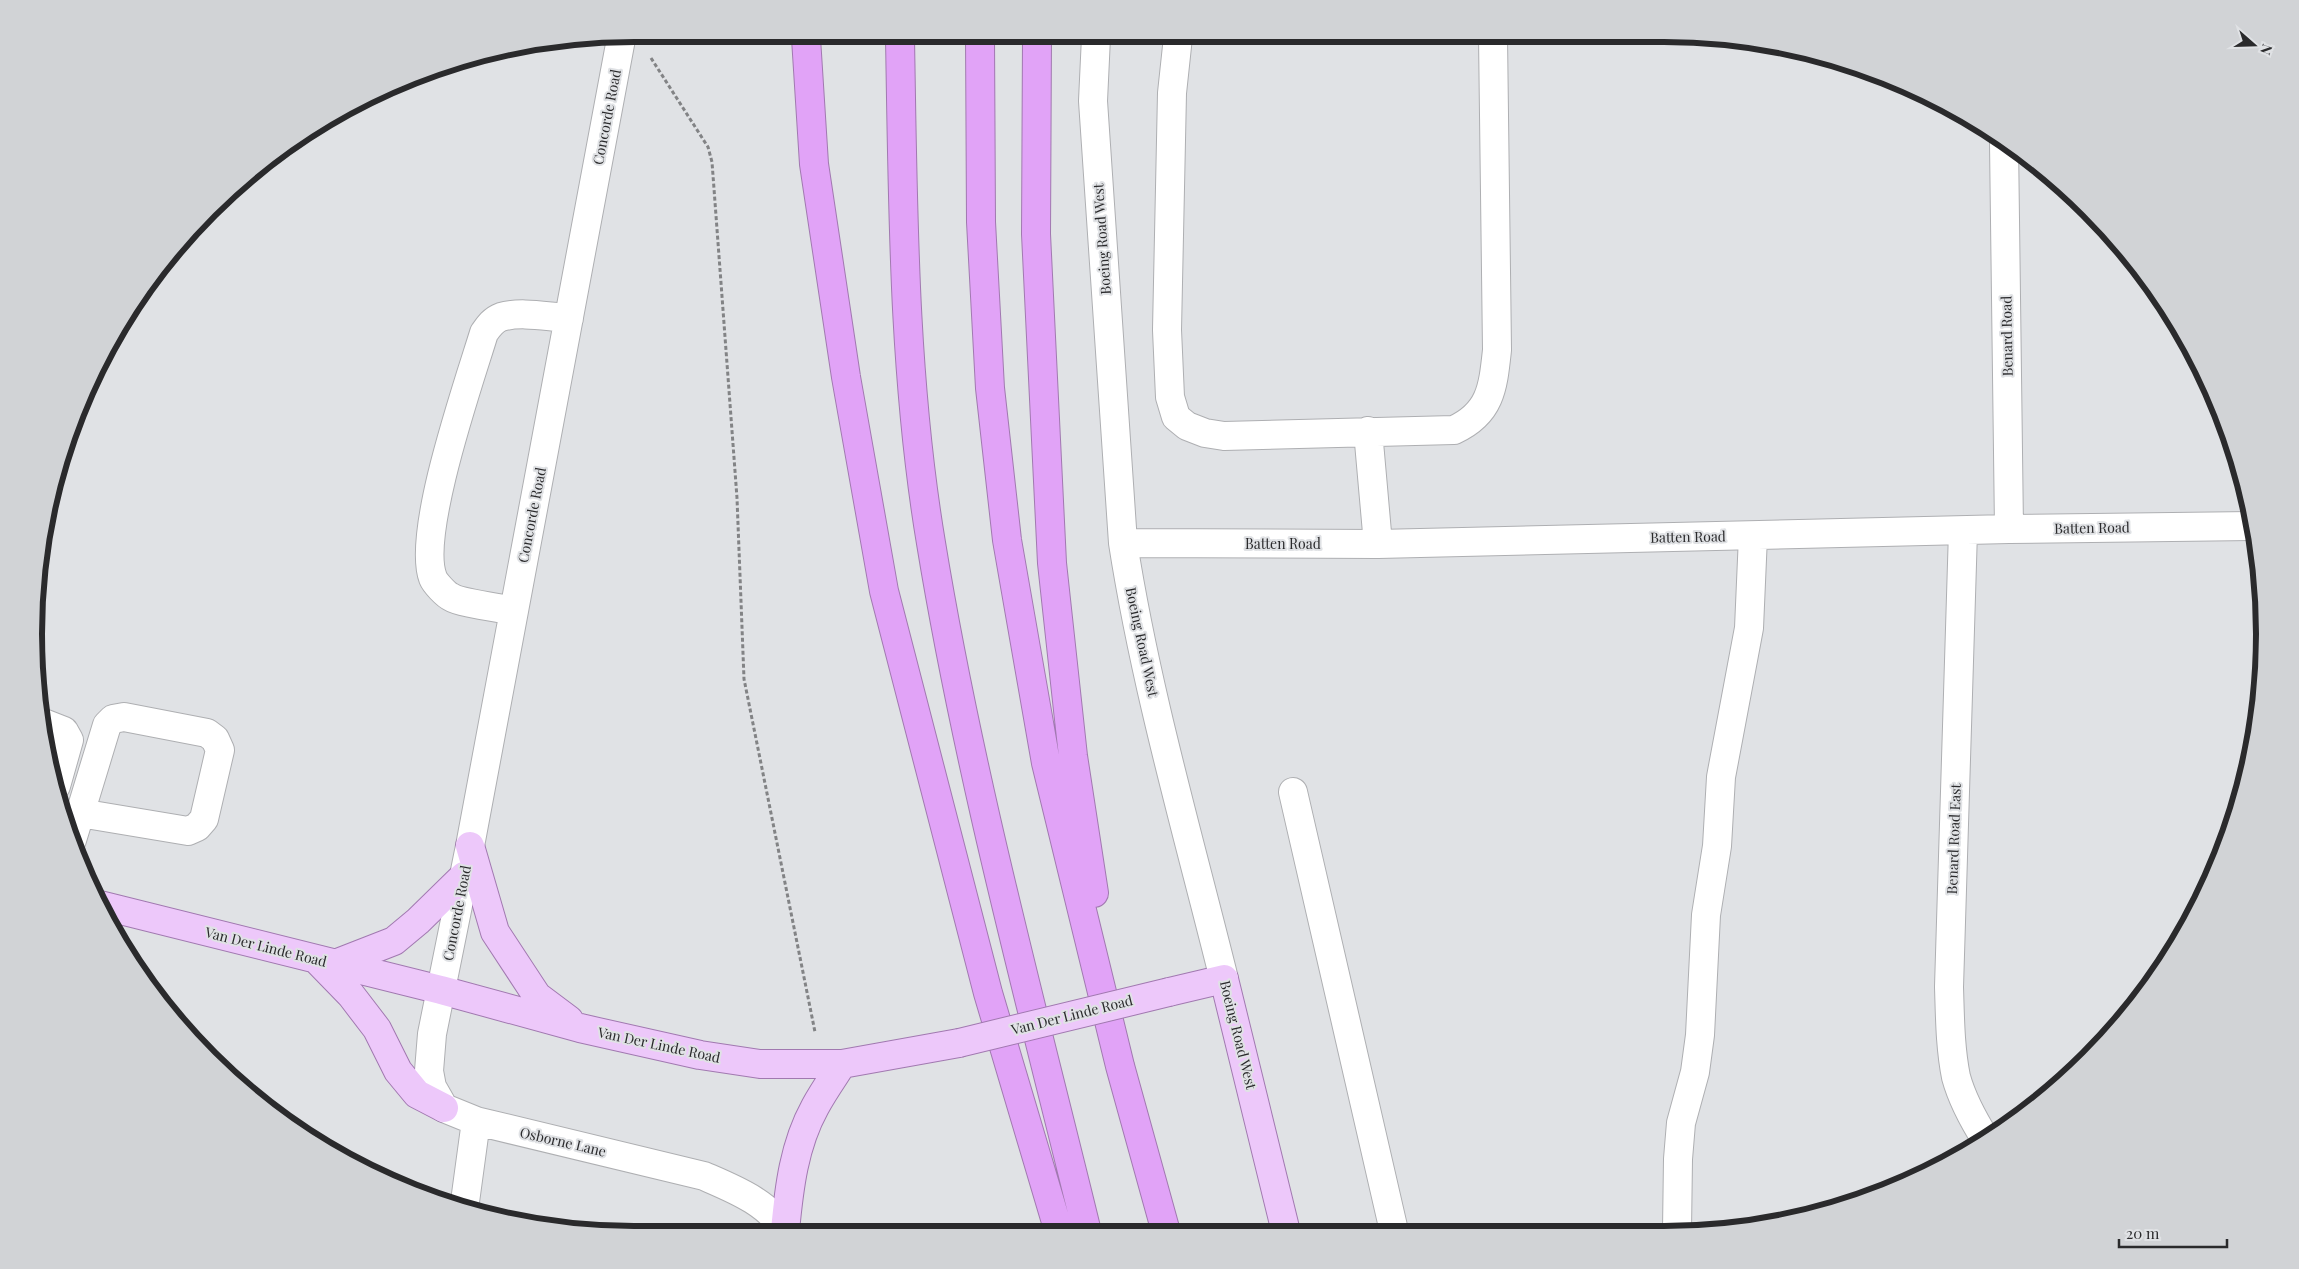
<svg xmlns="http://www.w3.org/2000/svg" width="2299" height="1269" font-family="'Playfair Display',serif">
  <rect width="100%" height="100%" fill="#e0e2e5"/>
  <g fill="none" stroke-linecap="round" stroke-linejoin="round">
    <g stroke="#aeafb2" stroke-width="30">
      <path id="minor" d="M1096,37l-3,64 30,442c23,147 65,291 101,436
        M1178,37l-6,56 -5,237 3,67 6,20 11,9 18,7 19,3 230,-6c37,-17 39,-43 43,-80l-4,-314
        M621,39l-151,807 -38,188 -3,37 3,16 12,21 32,13 228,55c30,13 66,27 82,57
        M2004,143l5,386
        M1368,431l10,113
        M1963,531l-14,456c1,30 1,60 7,90 6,22 18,44 30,63
        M1123,543l255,1 631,-15 243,-3
        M514,611c-13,-3 -54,-8 -63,-14 -5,-2 -16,-14 -18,-19 -17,-44 36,-196 51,-245 5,-7 9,-13 17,-16 21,-6 47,0 68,1
        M41,722l23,9 5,9 -13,46
        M1293,792l101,439
        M72,840l35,-115 6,-6 11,-2 83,16 8,6 5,11 -16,69 -7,8 -9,4 -108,-18
        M464,1209l12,-88
        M1677,1230l1,-71 3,-36 14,-51 5,-37 6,-120 11,-69 4,-69 28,-149 4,-92"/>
    </g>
    <g stroke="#a179b0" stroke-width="30">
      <path id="major" d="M470,846l25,86 42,64 32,24
        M100,905l341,85 139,38 120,27 60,9h82l117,-21
        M317,960l34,35 26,34 21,42 19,23 27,14
        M335,964l59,-23 24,-20 46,-45
        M1169,992l55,-13 62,253
        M785,1231c4,-43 9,-86 30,-124 8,-15 18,-29 27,-43"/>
    </g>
    <g stroke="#a179b0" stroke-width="30">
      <path id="highway" d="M980,37l1,185 9,166 17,152 39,223 74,303 46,166
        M1037,37l-1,197 16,329 21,193 21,137
        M806,38l8,126 32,213 38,214 104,402 71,239
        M900,38c3,168 3,338 31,505 38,232 100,460 156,689"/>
    </g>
    <path stroke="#828385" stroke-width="3" stroke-dasharray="4 2.5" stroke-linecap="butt" d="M651,58l57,89 4,15 25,336 7,181 71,353"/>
    <use href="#minor" stroke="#fff" stroke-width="28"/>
    <use href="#major" stroke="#edc8fa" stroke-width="28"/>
    <use href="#highway" stroke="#e1a3f7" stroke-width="28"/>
    <g stroke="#a179b0" stroke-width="30" stroke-linecap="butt">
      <path id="major-bridge" d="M959,1043l210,-51"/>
    </g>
    <use href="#major-bridge" stroke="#edc8fa" stroke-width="28"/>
  </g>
  <g text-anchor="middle" stroke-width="4" stroke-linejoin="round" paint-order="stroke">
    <g font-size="14" fill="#2a2a2c" stroke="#e0e2e5">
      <text transform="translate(607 117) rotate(-79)" y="5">Concorde Road</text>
      <text transform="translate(1102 239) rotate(-94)" y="5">Boeing Road West</text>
      <text transform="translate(2007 336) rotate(-91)" y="5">Benard Road</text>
      <text transform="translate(532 515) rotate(-79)" y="5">Concorde Road</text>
      <text transform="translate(2092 528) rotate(-1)" y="5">Batten Road</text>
      <text transform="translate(1688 537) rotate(-1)" y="5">Batten Road</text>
      <text x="1283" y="549">Batten Road</text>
      <text transform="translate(1142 642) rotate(78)" y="5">Boeing Road West</text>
      <text transform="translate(1954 839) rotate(-88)" y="5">Benard Road East</text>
      <text transform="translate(457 913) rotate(-79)" y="5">Concorde Road</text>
      <text transform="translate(266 947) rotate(14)" y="5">Van Der Linde Road</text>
      <text transform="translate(1072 1015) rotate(-14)" y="5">Van Der Linde Road</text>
      <text transform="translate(1238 1035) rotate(76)" y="5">Boeing Road West</text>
      <text transform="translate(659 1045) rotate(12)" y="5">Van Der Linde Road</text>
      <text transform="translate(563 1142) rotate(13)" y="5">Osborne Lane</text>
    </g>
  </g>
  <path d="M0 0H2299V1269H0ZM634 42H1664A592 592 0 0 1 2256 634V634A592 592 0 0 1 1664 1226H634A592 592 0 0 1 42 634V634A592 592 0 0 1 634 42Z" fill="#d1d3d6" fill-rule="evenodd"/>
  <path fill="none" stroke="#2a2a2c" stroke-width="6" d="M634 42H1664A592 592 0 0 1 2256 634V634A592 592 0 0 1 1664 1226H634A592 592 0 0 1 42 634V634A592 592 0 0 1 634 42Z"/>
  <g transform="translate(2254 45) rotate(110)" stroke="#e0e2e5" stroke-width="4" paint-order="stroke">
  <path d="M0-4L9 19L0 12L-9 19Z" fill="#2a2a2c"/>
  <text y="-8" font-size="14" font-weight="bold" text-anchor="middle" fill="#2a2a2c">N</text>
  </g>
  <path d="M2119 1239v8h108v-8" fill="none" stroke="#2a2a2c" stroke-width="2.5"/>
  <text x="2126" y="1239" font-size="15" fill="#2a2a2c" stroke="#e0e2e5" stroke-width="4" paint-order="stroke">20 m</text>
</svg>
